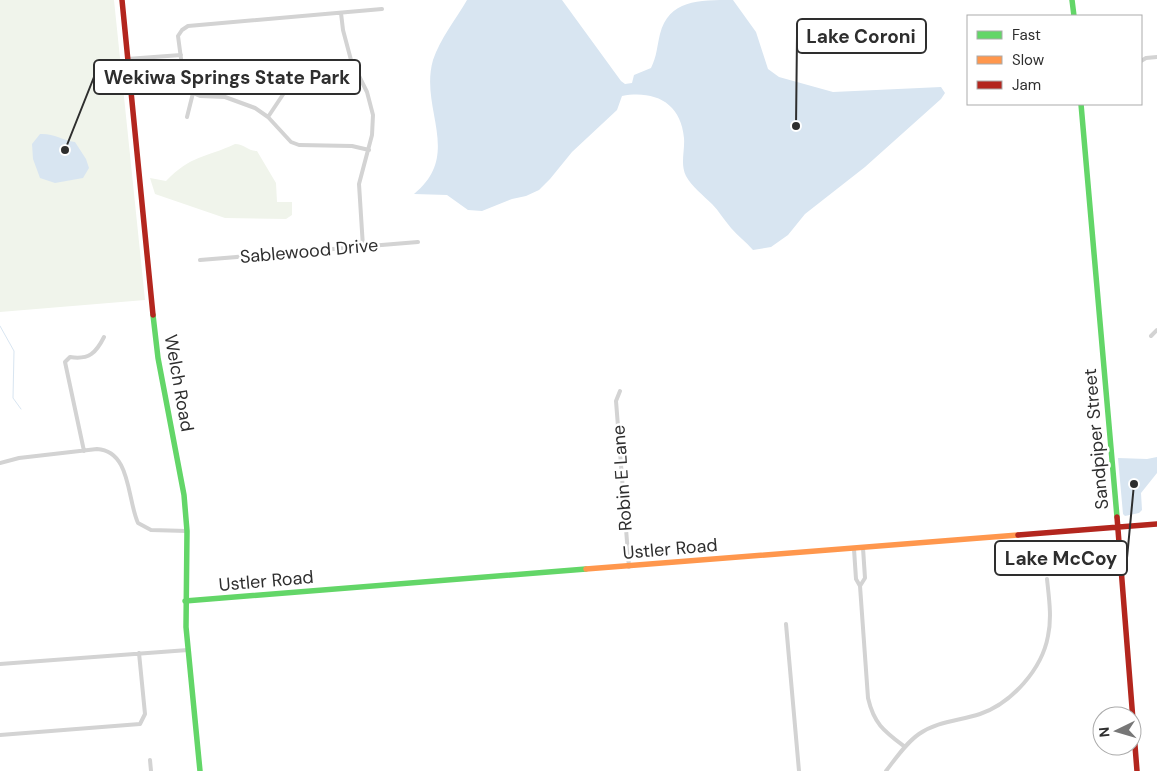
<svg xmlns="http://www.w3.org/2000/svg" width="1157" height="771" font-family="'DM Sans',sans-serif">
  <rect width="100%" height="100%" fill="#fff"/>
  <path fill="#f0f4eb" d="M0,0h114l31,300 -145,12z
    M235,144c9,0 13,7 22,7l19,32 1,19h15v13l-6,4 -61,-1 -70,-24 -5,-16 16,3c25,-26 39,-23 69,-37z"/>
  <path fill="#d8e5f1" d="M467,0h95l59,81 4,3 7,-1 2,-8 17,-7c6,-12 6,-22 9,-34 9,-34 38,-34 73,-34l23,32 12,37 11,8 54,15 108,-5 4,6 -4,6 -76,68 -60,47 -17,21 -17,12 -18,3c-7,-8 -15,-14 -22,-22 -7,-8 -12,-17 -19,-24 -9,-9 -20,-17 -26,-28 -6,-12 -1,-25 -2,-38 -3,-35 -29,-48 -62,-42l-5,14 -45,42 -22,27 -11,11 -13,6 -14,3 -30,12 -14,-1 -21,-15 -33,-1c49,-40 5,-85 19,-134 7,-21 23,-41 34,-60z
    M40,134c13,-1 22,6 35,8l11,17 3,9 -6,10 -28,5 -15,-5 -7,-19 -1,-15z
    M1157,457v16l-16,20 1,17 -3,3 -14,3 -2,-2 -5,-56 29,1z"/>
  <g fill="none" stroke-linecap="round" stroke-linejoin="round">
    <path stroke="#d8e5f1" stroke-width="1" d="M0,326l14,25 -1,47 8,11"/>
    <path stroke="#d3d3d3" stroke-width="4" d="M341,13l2,17 8,30 16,32 6,23 -1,20 -13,49 4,63
      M127,59l54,-4
      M1141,61l5,-3 11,-1
      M187,117l6,-24
      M268,117l18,-27
      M369,150l-17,-4 -53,-1 -8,-3 -23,-25 -13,-9 -30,-11 -25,-1 -7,-3 -9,-12 -6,-45 4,-6 6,-4 194,-17
      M200,260l218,-18
      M1151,336l6,-6
      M620,391l-4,10 13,166
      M84,451l-19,-89 5,-5c19,3 26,-4 34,-20
      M0,463l19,-5 78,-9c34,2 30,50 41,74l13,7 36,1
      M854,549l2,30 4,7 8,112c6,26 16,33 37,49
      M860,586l5,-8 -2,-30
      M786,624l13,147
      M0,664l188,-14
      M0,735l140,-11 5,-10 -6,-61
      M150,760l1,11
      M886,771c10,-13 20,-28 33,-37 19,-13 40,-13 61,-20 32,-11 62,-45 68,-78 4,-18 1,-38 -1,-57"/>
    <path stroke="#63d668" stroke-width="5.5" d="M1072,0l2,16
      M1081,104l36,413
      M153,315l5,43 26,137 3,36 -1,96 14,144
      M185,601l401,-32"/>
    <path stroke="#ff974d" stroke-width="5.5" d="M586,569l432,-34"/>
    <path stroke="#b3261e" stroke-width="5.5" d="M122,0l31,315
      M1117,517l20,254
      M1018,535l139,-11"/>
  </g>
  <g text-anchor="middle" stroke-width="5" stroke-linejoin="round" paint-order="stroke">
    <g font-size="18" fill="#2e2e2e" stroke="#fff">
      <text transform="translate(309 251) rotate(-5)" y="6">Sablewood Drive</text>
      <text transform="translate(179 383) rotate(80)" y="6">Welch Road</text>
      <text transform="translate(1096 439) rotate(-95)" y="6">Sandpiper Street</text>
      <text transform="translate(622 478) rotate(-94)" y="6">Robin E Lane</text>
      <text transform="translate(670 549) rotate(-5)" y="6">Ustler Road</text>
      <text transform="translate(266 581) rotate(-5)" y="6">Ustler Road</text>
    </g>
  </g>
  <path fill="none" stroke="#2e2e2e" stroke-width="2" d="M796 126L797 36M65 150L94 77M1134 484L1127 558"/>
  <g fill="#2e2e2e" stroke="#fff" stroke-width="2">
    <circle cx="796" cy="126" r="5"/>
    <circle cx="65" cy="150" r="5"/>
    <circle cx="1134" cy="484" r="5"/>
  </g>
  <g fill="#fff" stroke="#2e2e2e" stroke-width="2">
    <rect x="797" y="19" width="129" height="34" rx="5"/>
    <rect x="94" y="60" width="266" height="34" rx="5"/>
    <rect x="995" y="541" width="132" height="34" rx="5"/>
  </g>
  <g font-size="19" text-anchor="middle" font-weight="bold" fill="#2e2e2e">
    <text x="861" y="43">Lake Coroni</text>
    <text x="227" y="84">Wekiwa Springs State Park</text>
    <text x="1061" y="565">Lake McCoy</text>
  </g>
  <rect x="967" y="15" width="175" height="90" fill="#ffffff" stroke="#ababab"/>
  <rect x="977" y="31" width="25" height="8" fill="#63d668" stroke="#ababab"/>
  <text x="1012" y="40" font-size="15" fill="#2e2e2e">Fast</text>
  <rect x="977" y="56" width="25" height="8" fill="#ff974d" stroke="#ababab"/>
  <text x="1012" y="65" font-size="15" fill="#2e2e2e">Slow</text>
  <rect x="977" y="81" width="25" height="8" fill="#b3261e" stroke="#ababab"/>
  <text x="1012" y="90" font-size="15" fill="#2e2e2e">Jam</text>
  <g transform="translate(1117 731) rotate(265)"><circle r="24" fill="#ffffff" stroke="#ababab"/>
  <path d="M0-4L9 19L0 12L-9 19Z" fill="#777777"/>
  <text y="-8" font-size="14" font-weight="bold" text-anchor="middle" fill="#2e2e2e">N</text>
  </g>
</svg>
